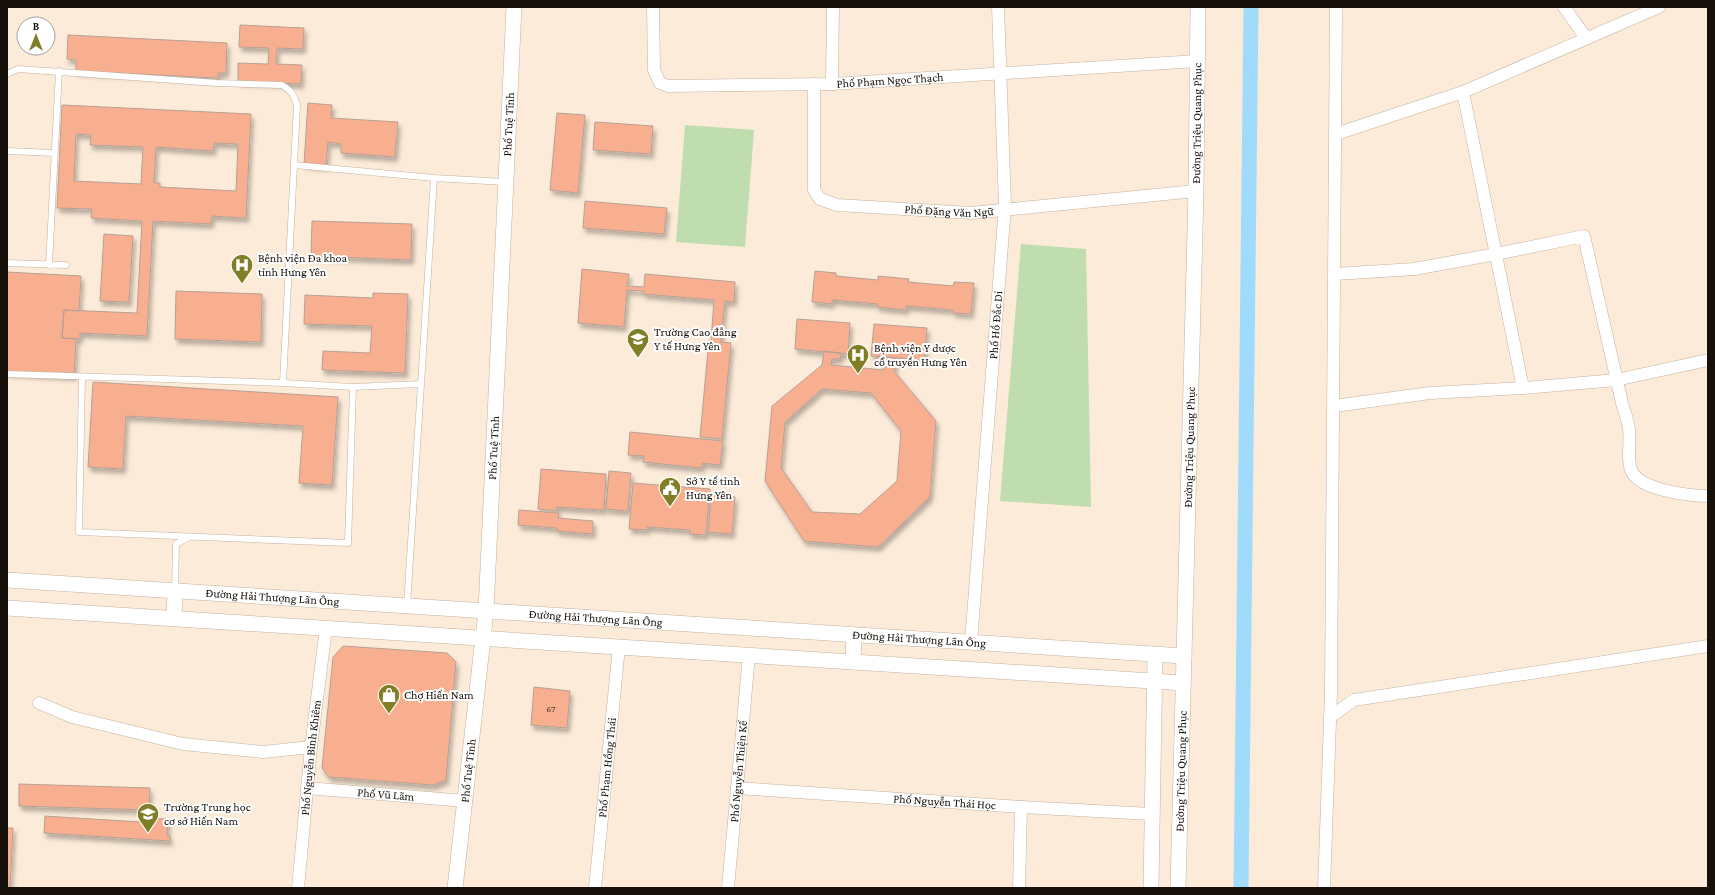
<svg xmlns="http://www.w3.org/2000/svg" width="1715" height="895" font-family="'Crimson Pro',serif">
  <defs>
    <filter id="shadow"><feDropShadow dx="2.5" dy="4.5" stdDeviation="2" flood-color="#0004"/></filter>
  </defs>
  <rect width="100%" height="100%" fill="#fcebd8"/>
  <path fill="#bfddae" d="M685,125l69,5 -9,117 -69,-5z
    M1021,244l65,5 5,258 -91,-6z"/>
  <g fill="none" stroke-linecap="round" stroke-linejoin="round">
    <path stroke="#a0dbfc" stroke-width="15" d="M1241,888l10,-881"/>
  </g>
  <path fill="#f7af90" stroke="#b8a096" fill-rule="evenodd" filter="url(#shadow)" d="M240,25l64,3 -1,21 -26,-1 -1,16 26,1 -1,19 -63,-3v-18l30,1 1,-16 -30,-1z
    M68,35l159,8 -1,30h-8v5l-142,-7v-11l-9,-1z
    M308,103l24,2 -1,13 67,4 -3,35 -54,-4v-9l-13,-2 -2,24 -22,-2z
    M62,105l189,9 -5,104 -34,-2 -1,8 -58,-3 -6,115 -67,-3v6l-18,-1 2,-28 73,3 5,-92 -51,-3 1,-9 -35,-1zM76,134l15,1 -1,10 53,2 -2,37 -67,-3zM214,143l24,1 -2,47 -76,-4v-4h-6l2,-36 57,4z
    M557,113l28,2 -7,78 -28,-3z
    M595,122l58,4 -2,28 -58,-4z
    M585,201l82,7 -3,26 -81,-6z
    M312,221l100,3 -1,36 -100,-4z
    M104,234l29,2 -4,66 -29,-1z
    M582,269l47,5 -2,12 17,1 1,-13 90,8 -1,20 -9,-1 -4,41 10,1 -9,96 -22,-2 9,-97 2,1 3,-41 -71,-6 1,-3 -17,-1 -3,37 -46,-4z
    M815,271l21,2v3l42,4v-4l31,3 -1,3 45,4 1,-4 20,1 -3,31 -18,-1v-3l-47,-4v4l-29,-3 1,-3 -46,-4v4l-20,-2z
    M7,272l74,4 -2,35 -15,-1 -2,28 14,1 -2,37 -67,-4z
    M176,291l86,3 -1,48 -86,-3z
    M373,293l35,1 -3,79 -83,-3 1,-19 47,2 2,-27 -68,-2 1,-29 68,3z
    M797,319l53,4 -2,31 -53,-5z
    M874,324l53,4 -3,32 -53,-4z
    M824,351l17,2 -1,6h-8l-1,6 53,5 1,-7h-7v-7l18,2 -2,13 42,50 -6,76 -52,50 -74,-6 -39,-60 7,-75 50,-41zM822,389l49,4 30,38 -4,50 -37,33 -48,-2 -31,-44 4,-46z
    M93,382l245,15 -6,88 -33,-2 4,-57 -177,-10 -3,53 -35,-2z
    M630,432l93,9 -3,24 -18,-2v5l-59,-6 1,-6 -16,-1z
    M541,469l65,5 -2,36 -47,-3v4l-19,-2z
    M609,471l22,2 -3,38 -22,-2z
    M633,483l77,6 -4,46 -17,-1 1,-4 -43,-3v3l-18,-1z
    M711,495l24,2 -3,37 -24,-2z
    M519,510l40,3 -1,5 35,3v13l-36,-3v-3l-39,-3z
    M343,646l104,7 9,9 -10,118 -13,5 -104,-8 -7,-9 11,-111z
    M534,687l36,4 -3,37 -36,-3z
    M19,784l131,4 -1,22 -130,-4z
    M45,816l96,6 1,-4 26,1 -1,17h3v5l-126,-8z
    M7,828h6l-3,60h-3z"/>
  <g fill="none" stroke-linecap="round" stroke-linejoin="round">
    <g stroke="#c2b2a0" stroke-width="7">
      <path id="service" d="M7,74l11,-5 199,14 65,2c9,5 12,10 15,20l-14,278
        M7,151l47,2
        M294,165l140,13 72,4
        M7,263l59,2
        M49,265l10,-194
        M7,374l276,9 70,4 68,-3
        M82,377l-3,155 269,11 5,-156
        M175,590l1,-46 13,-7
        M407,606l27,-428"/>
    </g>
    <g stroke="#c2b2a0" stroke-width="13">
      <g id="minor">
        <path id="s1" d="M653,7l1,63 6,13 8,3 164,-2 365,-23"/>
        <path d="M1564,7l22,31"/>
        <path id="s2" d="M814,84v106l6,9 17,6 134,8 225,-22"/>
        <path d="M832,84l1,-77"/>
        <path d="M1463,92l60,296 93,-8 92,-20"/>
        <path d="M1336,134l127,-42 196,-85"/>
        <path d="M1335,274l79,-5 82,-15 88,-18 38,167c2,8 6,17 7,26 2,14 -3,30 3,43 9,18 58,24 76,24"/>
        <path d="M1334,406l96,-13 93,-5"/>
        <path id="s3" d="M971,642l34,-436 -7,-199"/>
        <path d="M39,703l33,14 111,27 80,8 48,-5"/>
        <path d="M1330,717l24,-17 354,-54"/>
        <path id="s4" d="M307,788l158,13"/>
        <path id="s5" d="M737,788l284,19 131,7"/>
        <path id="s6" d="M298,888l13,-141 15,-119"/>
        <path id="s7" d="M595,888l24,-241"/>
        <path id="s8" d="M728,888l21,-233"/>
        <path d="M1019,888l2,-81"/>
        <path d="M1324,888l7,-195 5,-686"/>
      </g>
    </g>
    <g stroke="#c2b2a0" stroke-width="16">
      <g id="tertiary">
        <path id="s9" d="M7,580l1177,76"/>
        <path d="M7,608l1176,75"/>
        <path d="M174,618l1,-27"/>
        <path d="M853,662l1,-27"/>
        <path id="s10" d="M455,888l31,-277 28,-604"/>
        <path d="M1151,888l4,-233"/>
        <path id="s11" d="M1178,888l18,-697 2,-184"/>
      </g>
    </g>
    <use href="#service" stroke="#fff" stroke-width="6"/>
    <use href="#minor" stroke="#fff" stroke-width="12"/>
    <use href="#tertiary" stroke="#fff" stroke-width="15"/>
  </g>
  <defs>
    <g id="hospital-pin" transform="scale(1.15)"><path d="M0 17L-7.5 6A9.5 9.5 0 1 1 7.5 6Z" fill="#807f27" stroke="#fff"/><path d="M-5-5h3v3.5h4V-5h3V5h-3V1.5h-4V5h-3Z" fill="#fff"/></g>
    <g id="university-pin" transform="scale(1.15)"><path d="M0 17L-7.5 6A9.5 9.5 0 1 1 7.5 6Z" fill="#807f27" stroke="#fff"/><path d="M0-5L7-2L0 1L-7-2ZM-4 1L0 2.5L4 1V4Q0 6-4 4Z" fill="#fff"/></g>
    <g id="civic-pin" transform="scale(1.15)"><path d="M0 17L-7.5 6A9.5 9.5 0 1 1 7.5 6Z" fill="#807f27" stroke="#fff"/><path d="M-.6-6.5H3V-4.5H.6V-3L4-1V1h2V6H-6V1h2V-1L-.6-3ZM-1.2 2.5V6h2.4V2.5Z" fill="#fff"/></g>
    <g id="shop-pin" transform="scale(1.15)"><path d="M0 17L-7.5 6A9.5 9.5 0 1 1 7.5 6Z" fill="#807f27" stroke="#fff"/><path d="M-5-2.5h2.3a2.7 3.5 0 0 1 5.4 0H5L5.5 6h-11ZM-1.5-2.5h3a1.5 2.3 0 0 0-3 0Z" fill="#fff"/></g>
    <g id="school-pin" transform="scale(1.15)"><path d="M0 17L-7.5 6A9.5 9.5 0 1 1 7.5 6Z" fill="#807f27" stroke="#fff"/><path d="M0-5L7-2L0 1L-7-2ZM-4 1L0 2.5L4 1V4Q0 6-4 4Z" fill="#fff"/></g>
  </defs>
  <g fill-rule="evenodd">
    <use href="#hospital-pin" x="242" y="265"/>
    <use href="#university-pin" x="638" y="339"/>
    <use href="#hospital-pin" x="858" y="355"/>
    <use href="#civic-pin" x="670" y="488"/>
    <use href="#shop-pin" x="389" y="695"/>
    <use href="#school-pin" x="148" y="814"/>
  </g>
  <g text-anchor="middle" stroke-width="4" stroke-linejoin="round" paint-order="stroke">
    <g font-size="10" fill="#4f382c">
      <text x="551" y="712">67</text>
    </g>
    <g font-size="12" fill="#17110b" stroke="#fff">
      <text dy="4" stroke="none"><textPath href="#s1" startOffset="308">Phố Phạm Ngọc Thạch</textPath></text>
      <text dy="4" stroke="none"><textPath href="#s11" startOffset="765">Đường Triệu Quang Phục</textPath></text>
      <text dy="4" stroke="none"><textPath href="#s10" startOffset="766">Phố Tuệ Tĩnh</textPath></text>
      <text dy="4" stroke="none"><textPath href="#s2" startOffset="247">Phố Đặng Văn Ngữ</textPath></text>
      <text dy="4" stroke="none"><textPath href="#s3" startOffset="318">Phố Hồ Đắc Di</textPath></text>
      <text dy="4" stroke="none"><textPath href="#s10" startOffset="442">Phố Tuệ Tĩnh</textPath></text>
      <text dy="4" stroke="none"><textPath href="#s11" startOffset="441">Đường Triệu Quang Phục</textPath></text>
      <text dy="4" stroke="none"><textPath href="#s9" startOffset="266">Đường Hải Thượng Lãn Ông</textPath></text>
      <text dy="4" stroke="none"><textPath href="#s9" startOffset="590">Đường Hải Thượng Lãn Ông</textPath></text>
      <text dy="4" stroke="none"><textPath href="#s9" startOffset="914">Đường Hải Thượng Lãn Ông</textPath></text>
      <text dy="4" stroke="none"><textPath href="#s6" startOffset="131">Phố Nguyễn Bỉnh Khiêm</textPath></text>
      <text dy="4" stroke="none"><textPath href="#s7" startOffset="121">Phố Phạm Hồng Thái</textPath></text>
      <text dy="4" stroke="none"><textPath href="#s10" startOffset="118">Phố Tuệ Tĩnh</textPath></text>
      <text dy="4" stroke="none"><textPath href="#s11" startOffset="117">Đường Triệu Quang Phục</textPath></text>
      <text dy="4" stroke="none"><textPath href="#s8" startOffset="117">Phố Nguyễn Thiện Kế</textPath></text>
      <text dy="4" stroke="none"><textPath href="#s4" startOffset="79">Phố Vũ Lãm</textPath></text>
      <text dy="4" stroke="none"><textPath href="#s5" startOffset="208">Phố Nguyễn Thái Học</textPath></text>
    </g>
    <g font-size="12" fill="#17110b" stroke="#fff" text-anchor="start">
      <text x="258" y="262">Bệnh viện Đa khoa<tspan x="258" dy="14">tỉnh Hưng Yên</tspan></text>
      <text x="654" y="336">Trường Cao đẳng<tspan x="654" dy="14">Y tế Hưng Yên</tspan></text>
      <text x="874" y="352">Bệnh viện Y dược<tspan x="874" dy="14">cổ truyền Hưng Yên</tspan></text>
      <text x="686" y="485">Sở Y tế tỉnh<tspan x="686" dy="14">Hưng Yên</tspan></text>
      <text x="404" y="699">Chợ Hiến Nam</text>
      <text x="164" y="811">Trường Trung học<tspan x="164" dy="14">cơ sở Hiến Nam</tspan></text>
    </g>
  </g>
  <rect width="1715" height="895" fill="none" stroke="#17110b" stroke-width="16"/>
  <g transform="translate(36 36)"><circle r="19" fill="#ffffff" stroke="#a2a09d"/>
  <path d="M0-3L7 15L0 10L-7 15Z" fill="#807f27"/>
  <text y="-6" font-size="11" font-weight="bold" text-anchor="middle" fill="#17110b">B</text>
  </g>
</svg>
